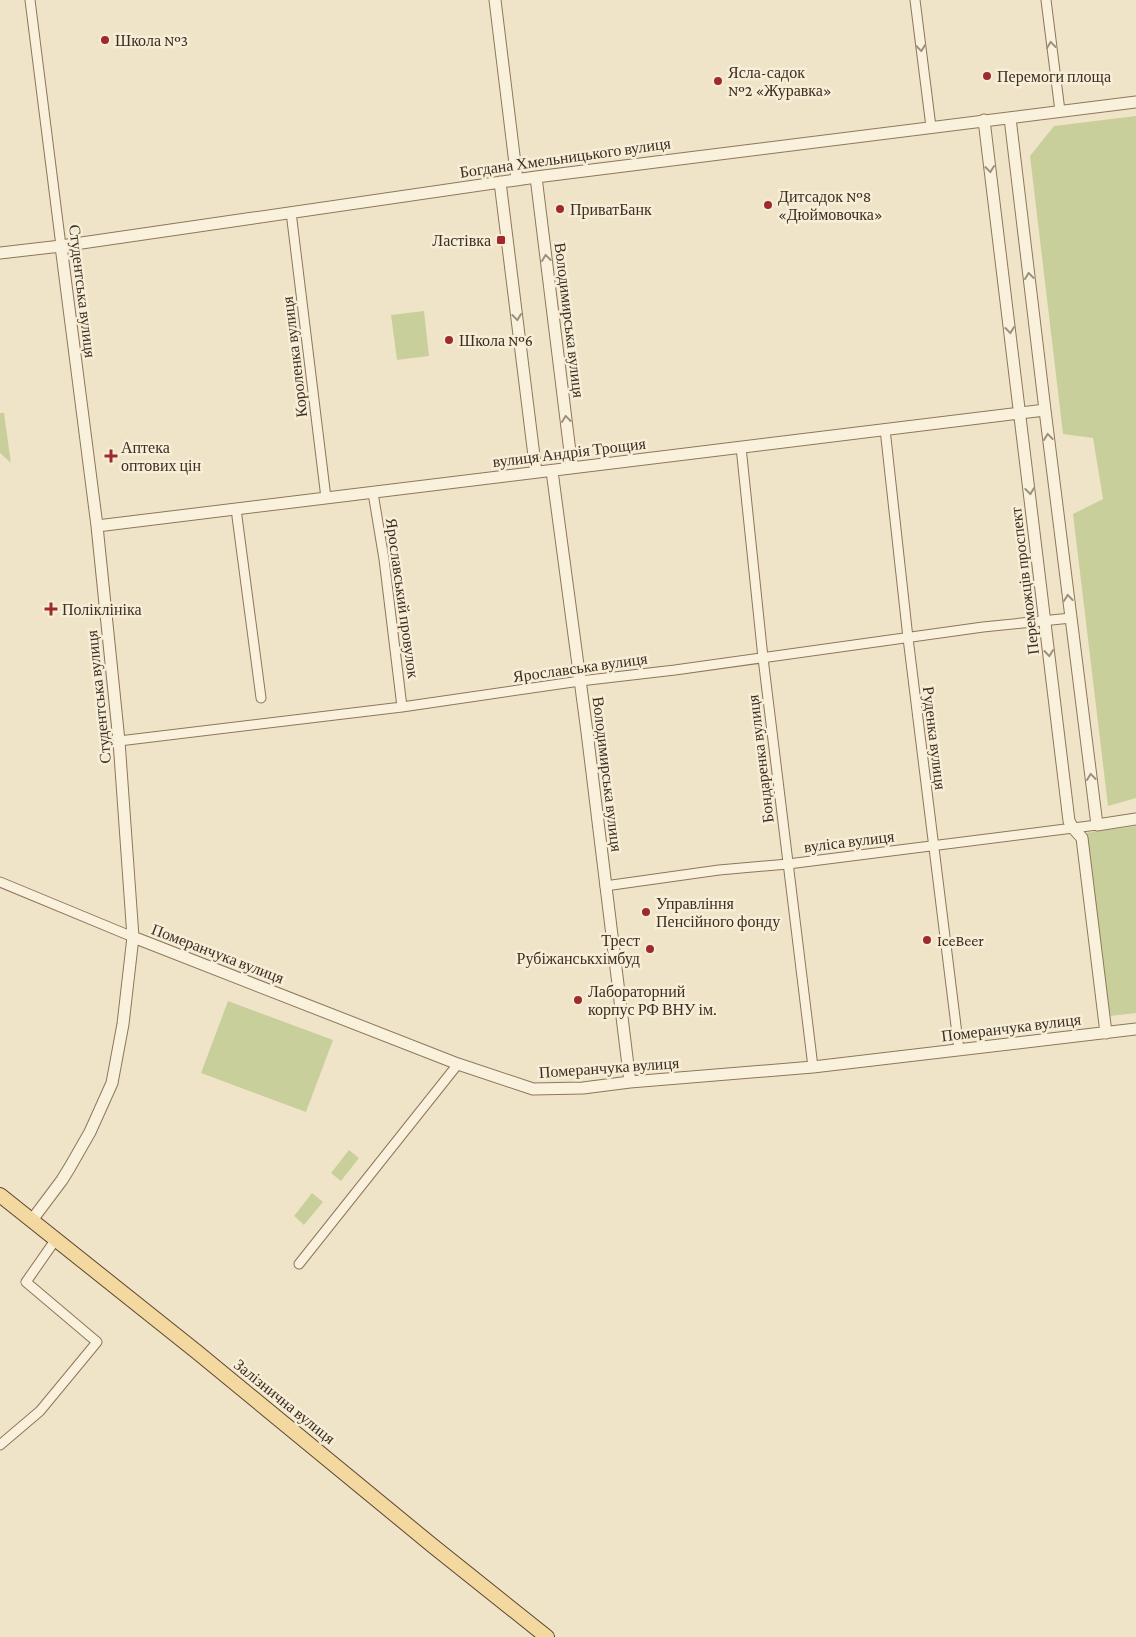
<svg xmlns="http://www.w3.org/2000/svg" width="1136" height="1637" font-family="'Crimson Pro',serif">
  <rect width="100%" height="100%" fill="#f0e4c8"/>
  <path fill="#c9cf9b" d="M1136,116v682l-28,8 -35,-292 30,-15 -10,-61 -30,-4 -33,-278 24,-30z
    M424,311l5,45 -32,4 -6,-45z
    M0,413h4l7,50 -11,-10z
    M1136,826v187l-26,3 -25,-183z
    M228,1001l105,39 -27,72 -105,-39z
    M349,1150l10,8 -18,23 -10,-8z
    M312,1193l11,9 -19,23 -10,-9z"/>
  <g fill="none" stroke-linecap="round" stroke-linejoin="round">
    <g stroke="#8d765c" stroke-width="11">
      <path id="minor" d="M30,0l31,246
        M915,0l16,127
        M1046,0l14,111
        M291,212l35,286
        M885,429l23,209 51,412
        M741,447l22,211 50,409
        M373,493l11,66 18,148
        M236,509l25,189
        M119,741l283,-34 178,-26 95,-11 308,-43 88,-9
        M0,882l133,55
        M605,886l114,-16 69,-6 309,-39
        M299,1264l159,-200
        M0,1445l40,-34 57,-69 -71,-60 30,-43"/>
    </g>
    <g stroke="#8d765c" stroke-width="13">
      <path id="tertiary" d="M495,0l22,180
        M1010,118l35,292 52,415 39,-6
        M984,120l85,701 4,7 9,10 24,195
        M536,177l36,291
        M500,182l36,290
        M0,253l61,-7 475,-69 600,-75
        M552,471l35,261 43,350
        M97,526l948,-116
        M133,937l325,127 75,25 50,-1 47,-6 183,-15 323,-38
        M32,1220l30,-40 8,-13 20,-35 22,-49 11,-59 10,-87 -14,-196 -22,-215 -36,-280"/>
    </g>
    <g stroke="#5b4430" stroke-width="16">
      <path id="primary" d="M0,1195l197,157 236,194 114,91"/>
    </g>
    <use href="#minor" stroke="#faf1dc" stroke-width="9"/>
    <use href="#tertiary" stroke="#faf1dc" stroke-width="11"/>
    <use href="#primary" stroke="#f3d9a0" stroke-width="14"/>
  </g>
  <defs><path id="oneway-chevron" d="M-2-3.5L2.5 0L-2 3.5" fill="none" stroke-width="1.6" stroke-linecap="round" stroke-linejoin="round" transform="scale(1.25)"/></defs>
  <g stroke="#9c907e">
    <use href="#oneway-chevron" transform="translate(1051 45) rotate(-97)"/>
    <use href="#oneway-chevron" transform="translate(921 48) rotate(83)"/>
    <use href="#oneway-chevron" transform="translate(990 169) rotate(83)"/>
    <use href="#oneway-chevron" transform="translate(546 258) rotate(-97)"/>
    <use href="#oneway-chevron" transform="translate(1029 276) rotate(-97)"/>
    <use href="#oneway-chevron" transform="translate(517 317) rotate(83)"/>
    <use href="#oneway-chevron" transform="translate(1010 330) rotate(83)"/>
    <use href="#oneway-chevron" transform="translate(566 419) rotate(-97)"/>
    <use href="#oneway-chevron" transform="translate(1048 437) rotate(-97)"/>
    <use href="#oneway-chevron" transform="translate(1030 491) rotate(83)"/>
    <use href="#oneway-chevron" transform="translate(1068 598) rotate(-97)"/>
    <use href="#oneway-chevron" transform="translate(1049 653) rotate(84)"/>
    <use href="#oneway-chevron" transform="translate(1091 777) rotate(-97)"/>
  </g>
  <g fill="#9e2a2b" stroke="#f7eed8" stroke-width="2">
    <circle cx="105" cy="40" r="5"/>
    <circle cx="987" cy="76" r="5"/>
    <circle cx="718" cy="81" r="5"/>
    <circle cx="768" cy="205" r="5"/>
    <circle cx="560" cy="209" r="5"/>
    <rect x="496" y="235" width="10" height="10" rx="2.5"/>
    <circle cx="449" cy="340" r="5"/>
    <path d="M108.5 448.5h5v5h5v5h-5v5h-5v-5h-5v-5h5z"/>
    <path d="M48.5 601.5h5v5h5v5h-5v5h-5v-5h-5v-5h5z"/>
    <circle cx="646" cy="912" r="5"/>
    <circle cx="927" cy="940" r="5"/>
    <circle cx="650" cy="949" r="5"/>
    <circle cx="578" cy="1000" r="5"/>
  </g>
  <g text-anchor="middle" stroke-width="5" stroke-linejoin="round" paint-order="stroke">
    <g font-size="16" fill="#3d2e20" stroke="#f7eed8" text-anchor="start">
      <text x="115" y="46">Школа №3</text>
      <text x="728" y="78">Ясла-садок<tspan x="728" dy="18">№2 «Журавка»</tspan></text>
      <text x="997" y="82">Перемоги площа</text>
      <text x="778" y="202">Дитсадок №8<tspan x="778" dy="18">«Дюймовочка»</tspan></text>
      <text x="570" y="215">ПриватБанк</text>
      <text x="491" y="246" text-anchor="end">Ластівка</text>
      <text x="459" y="346">Школа №6</text>
      <text x="121" y="453">Аптека<tspan x="121" dy="18">оптових цін</tspan></text>
      <text x="62" y="615">Поліклініка</text>
      <text x="656" y="909">Управління<tspan x="656" dy="18">Пенсійного фонду</tspan></text>
      <text x="640" y="946" text-anchor="end">Трест<tspan x="640" dy="18">Рубіжанськхімбуд</tspan></text>
      <text x="937" y="946">IceBeer</text>
      <text x="588" y="997">Лабораторний<tspan x="588" dy="18">корпус РФ ВНУ ім.</tspan></text>
    </g>
    <g font-size="16" fill="#3d2e20" stroke="#f7eed8">
      <text transform="translate(565 157) rotate(-8)" y="6">Богдана Хмельницького вулиця</text>
      <text transform="translate(83 291) rotate(83)" y="6">Студентська вулиця</text>
      <text transform="translate(570 320) rotate(83)" y="6">Володимирська вулиця</text>
      <text transform="translate(294 357) rotate(-97)" y="6">Короленка вулиця</text>
      <text transform="translate(569 452) rotate(-7)" y="6">вулиця Андрія Трощия</text>
      <text transform="translate(1024 581) rotate(-97)" y="6">Переможців проспект</text>
      <text transform="translate(403 598) rotate(82)" y="6">Ярославський провулок</text>
      <text transform="translate(580 667) rotate(-8)" y="6">Ярославська вулиця</text>
      <text transform="translate(98 697) rotate(-96)" y="6">Студентська вулиця</text>
      <text transform="translate(935 738) rotate(83)" y="6">Руденка вулиця</text>
      <text transform="translate(760 759) rotate(-97)" y="6">Бондаренка вулиця</text>
      <text transform="translate(608 774) rotate(83)" y="6">Володимирська вулиця</text>
      <text transform="translate(849 841) rotate(-7)" y="6">вуліса вулиця</text>
      <text transform="translate(218 953) rotate(21)" y="6">Померанчука вулиця</text>
      <text transform="translate(1011 1027) rotate(-7)" y="6">Померанчука вулиця</text>
      <text transform="translate(609 1067) rotate(-4)" y="6">Померанчука вулиця</text>
      <text transform="translate(285 1401) rotate(39)" y="6">Залізнична вулиця</text>
    </g>
  </g>
</svg>
